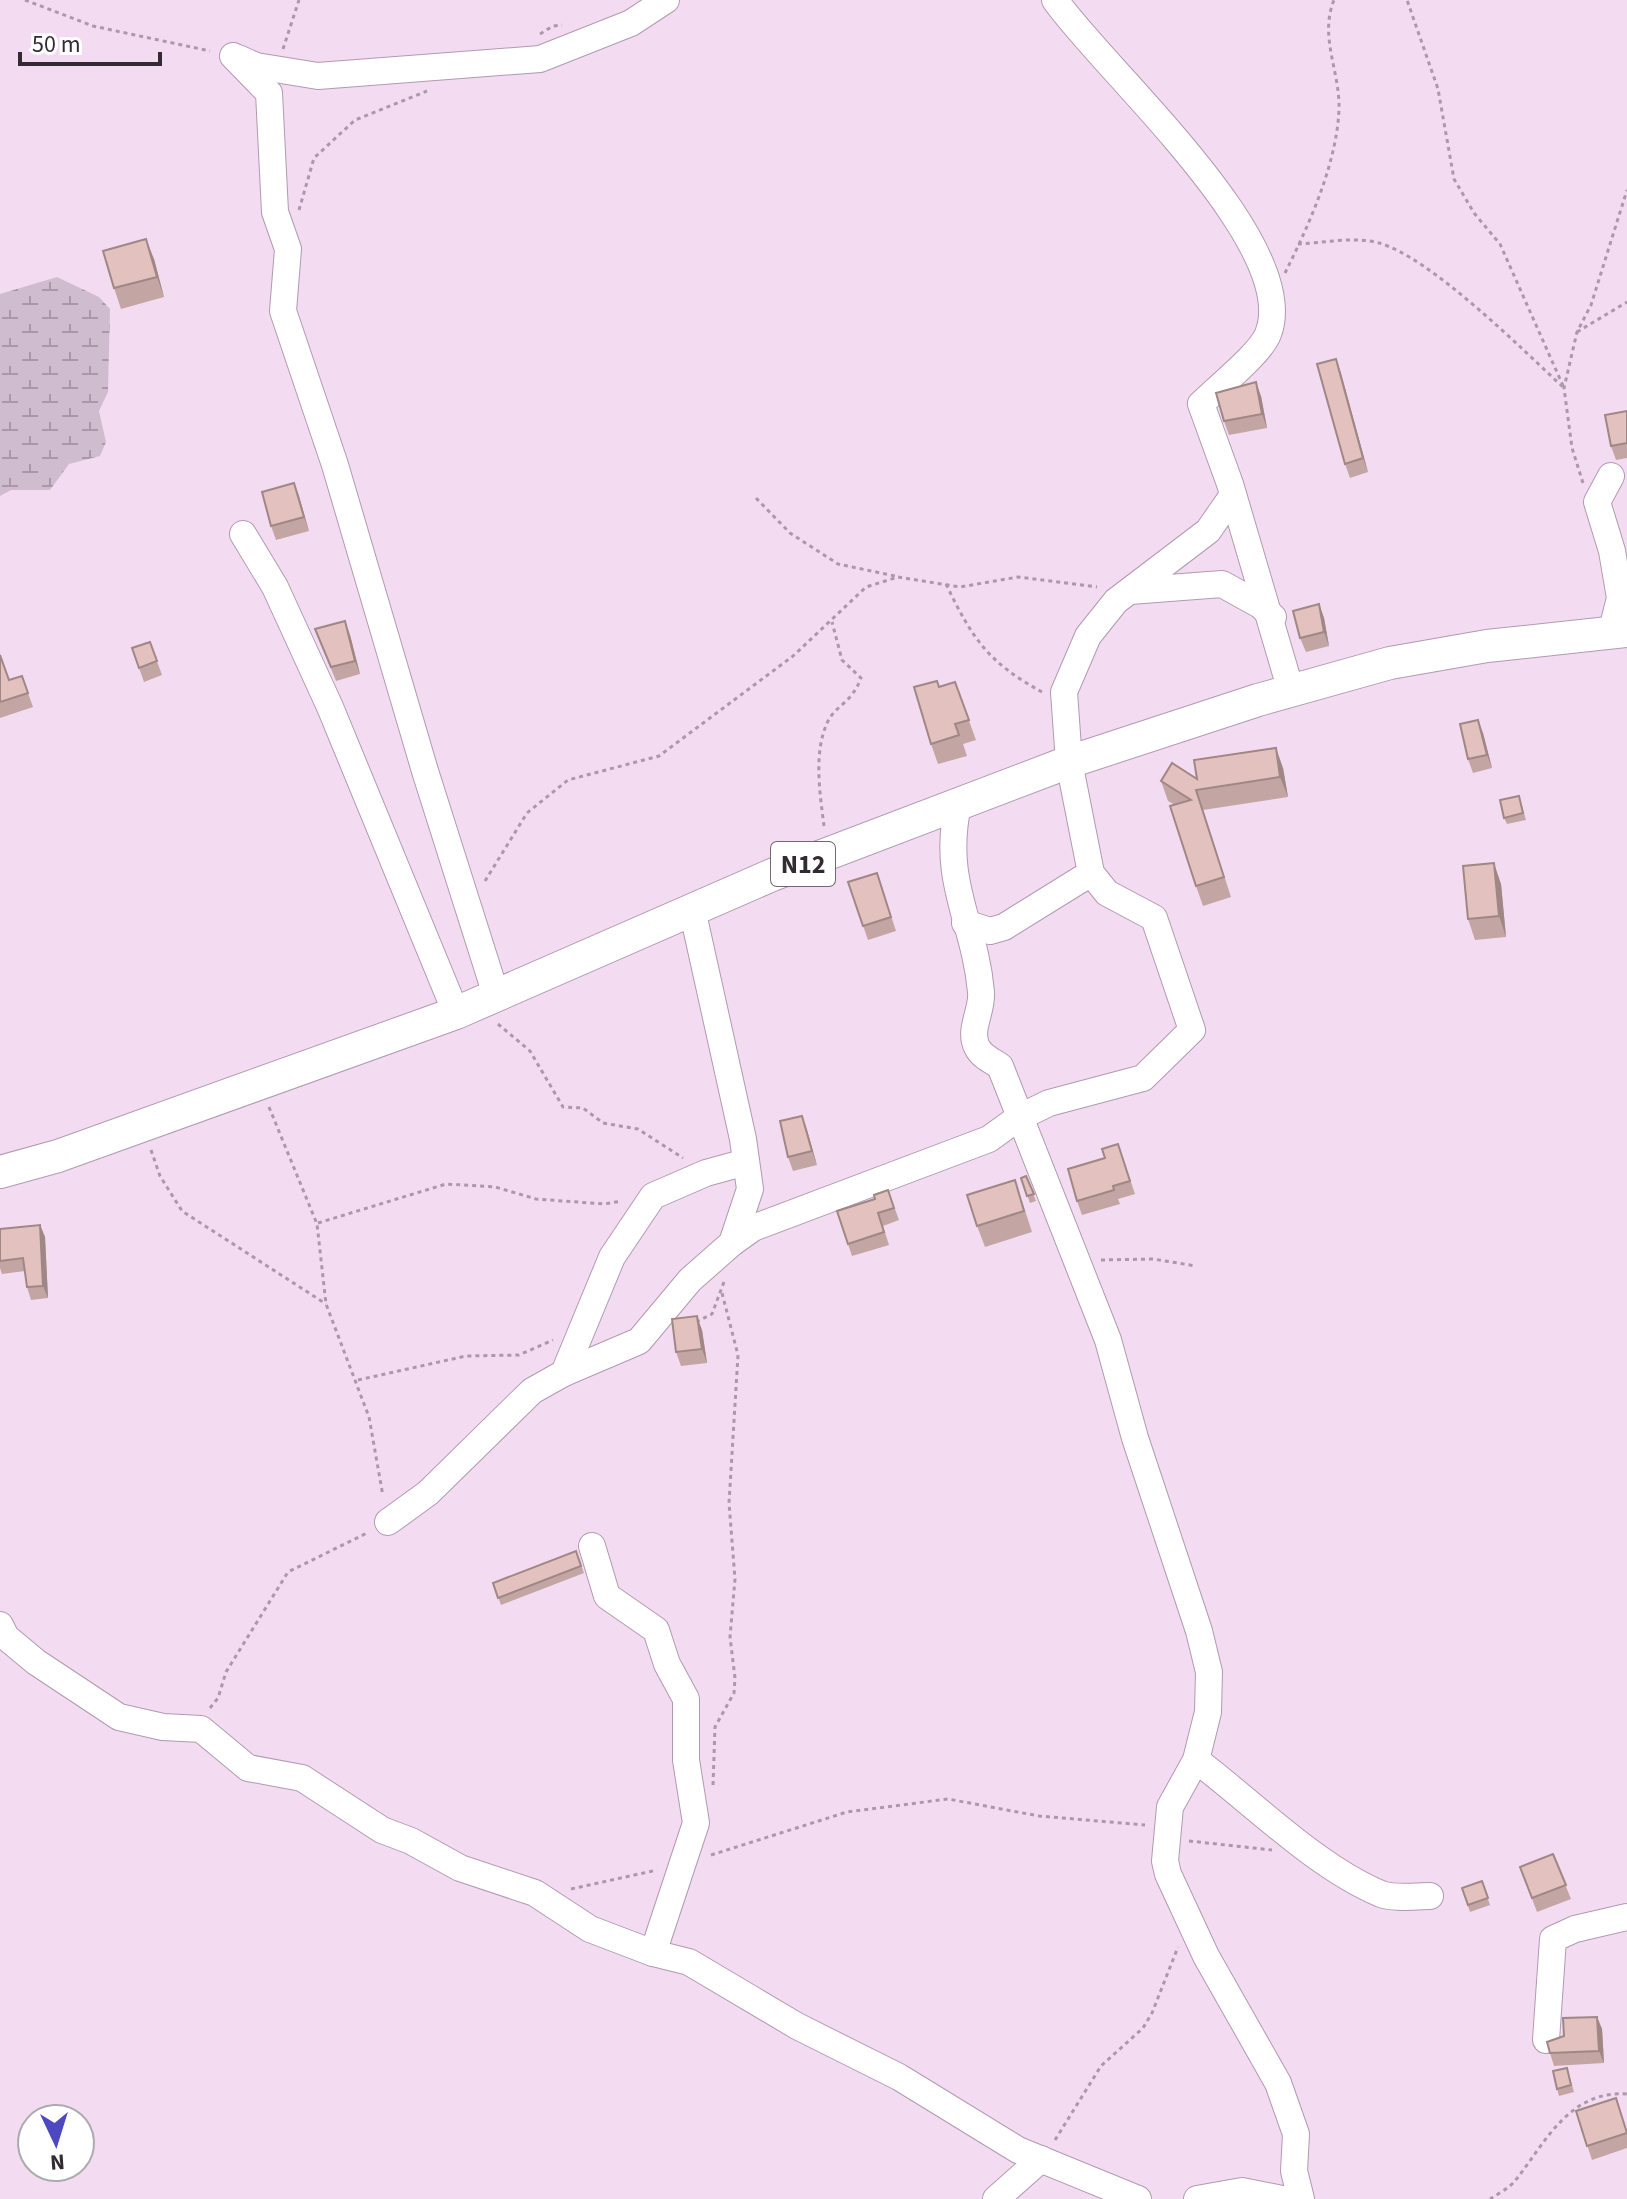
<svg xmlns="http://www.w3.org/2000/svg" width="1627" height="2199" font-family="'Source Sans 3',sans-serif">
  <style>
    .wetland { fill: url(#wetland-marsh) }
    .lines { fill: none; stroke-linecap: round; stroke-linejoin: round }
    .minor-casing { stroke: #b19ab0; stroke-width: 28 }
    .major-casing { stroke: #b19ab0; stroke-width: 34 }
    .path { stroke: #ab99aa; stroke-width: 3; stroke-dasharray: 4 4; stroke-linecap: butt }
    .minor { stroke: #fff; stroke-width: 26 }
    .major { stroke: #fff; stroke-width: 32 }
    .wall { fill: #c3a6a3 }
    .shaded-wall { fill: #9f8785 }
    .building { fill: #e3c1be; stroke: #9f8785; stroke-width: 2 }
    .labels { text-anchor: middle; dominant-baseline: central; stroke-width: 6; stroke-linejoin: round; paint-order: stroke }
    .shield { fill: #fff; stroke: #706a70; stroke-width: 2 }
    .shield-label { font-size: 26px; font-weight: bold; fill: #332a33 }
  </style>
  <defs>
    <pattern id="wetland-marsh" width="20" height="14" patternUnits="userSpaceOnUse" patternTransform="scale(2)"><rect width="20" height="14" fill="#cfbcce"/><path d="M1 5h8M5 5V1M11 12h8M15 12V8" fill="none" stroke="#a999a8"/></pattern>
  </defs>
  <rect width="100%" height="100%" fill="#f3dcf2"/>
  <polygon class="wetland" points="57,277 99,297 110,309 108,392 99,411 106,442 100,456 69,464 50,490 11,490 0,496 0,294"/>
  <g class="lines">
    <defs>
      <g id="minor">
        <path d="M1055 0C1104 70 1303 245 1268 334 1260 354 1219 386 1201 404L1230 484 1291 691"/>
        <polyline points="233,56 269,93 275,212 288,249 283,311 335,465 425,771 496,995"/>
        <polyline points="238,58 256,66 318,76 540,59 631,23 666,0"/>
        <polyline points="1611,476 1597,502 1612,551 1620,598 1611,634"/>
        <polyline points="243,534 275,587 330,707 456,1013"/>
        <polyline points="1130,591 1222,584 1260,605 1273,617"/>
        <path d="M958 805C941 882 975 922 981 992 983 1010 968 1030 977 1047 981 1056 992 1061 1000 1066L1108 1340 1135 1438 1199 1631 1209 1672 1208 1712 1196 1760 1170 1807 1165 1861 1168 1874 1206 1956 1278 2083 1296 2134 1294 2171 1301 2199"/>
        <polyline points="965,923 990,931 1004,927 1091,873"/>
        <polyline points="732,1243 753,1228 989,1139 1018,1118 1049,1103 1143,1078 1192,1030 1154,918 1107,893 1091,873 1069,762 1064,692 1088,636 1116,601 1208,531 1233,495"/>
        <polyline points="564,1373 639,1341 690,1280 732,1243 750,1189 743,1139 692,909"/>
        <polyline points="388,1522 428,1493 532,1391 564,1373 612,1257 653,1196 706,1173 746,1162"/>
        <polyline points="592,1546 607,1596 656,1630 667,1664 686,1699 686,1760 696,1823 653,1953"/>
        <polyline points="0,1625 6,1637 36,1662 119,1717 163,1727 201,1729 248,1768 302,1778 382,1830 411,1841 460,1868 535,1893 590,1929 653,1953 689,1962 797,2026 899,2077 1018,2150 1138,2199"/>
        <path d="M1196 1760C1252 1802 1316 1867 1381 1894 1394 1899 1415 1896 1430 1896"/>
        <polyline points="1546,2040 1553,1939 1575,1929 1627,1917"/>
        <polyline points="996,2199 1041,2159"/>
        <polyline points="1197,2199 1242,2191 1282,2199"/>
      </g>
      <polyline id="major" points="0,1172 58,1156 456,1013 772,875 1069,762 1258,700 1390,663 1487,646 1627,631"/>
    </defs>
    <use href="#minor" class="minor-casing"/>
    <use href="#major" class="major-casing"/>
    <g class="path">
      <polyline points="25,0 93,26 210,51"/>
      <polyline points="540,34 553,26 562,25"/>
      <polyline points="283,49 299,0"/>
      <polyline points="299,210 314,158 355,120 427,91"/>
      <path d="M1298 244C1323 243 1355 236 1379 243 1430 257 1523 350 1564 388L1500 244 1474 213 1454 179 1438 89 1407 0"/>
      <path d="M1285 273C1309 225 1337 163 1339 109 1340 71 1319 37 1334 0"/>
      <polyline points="1577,332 1627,302"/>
      <polyline points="1583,483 1572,448 1564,388 1577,332 1591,305 1627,190"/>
      <polyline points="756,498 790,533 838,564 895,576"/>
      <path d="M946 584C973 640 988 662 1042 692"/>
      <path d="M824 826C820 794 813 752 828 721 837 704 851 704 861 678L842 660 832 622"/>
      <polyline points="485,881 527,813 568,780 659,756 793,656 866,587 898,577 960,587 1018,577 1097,587"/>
      <polyline points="498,1024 530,1051 563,1107 583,1108 603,1123 638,1129 683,1158"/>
      <polyline points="269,1107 317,1224 326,1304 369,1417 383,1496"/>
      <polyline points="151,1150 160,1176 182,1211 326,1304"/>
      <polyline points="318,1223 446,1184 495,1187 536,1199 604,1204 622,1201"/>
      <polyline points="1101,1260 1153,1259 1196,1266"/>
      <polyline points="696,1322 712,1314 724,1282"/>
      <polyline points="358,1380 466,1356 519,1355 553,1340"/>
      <polyline points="210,1708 218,1698 226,1672 288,1572 369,1532"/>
      <polyline points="713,1785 715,1727 734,1693 735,1678 730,1637 735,1579 729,1503 738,1355 722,1293"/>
      <polyline points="1189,1841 1272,1850"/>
      <polyline points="711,1855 847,1812 948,1799 1039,1816 1145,1825"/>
      <polyline points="571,1889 657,1870"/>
      <polyline points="1055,2140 1101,2066 1143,2028 1152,2013 1178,1947"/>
      <path d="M1490 2199C1498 2194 1509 2188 1515 2181 1545 2143 1569 2090 1627 2094"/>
    </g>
    <use href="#minor" class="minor"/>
    <use href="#major" class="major"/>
  </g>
  <g class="wall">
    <polygon points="154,259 164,297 121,309 114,288"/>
    <polygon points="1336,359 1368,472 1350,478 1345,464"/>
    <polygon points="1261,396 1267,428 1229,435 1224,421"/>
    <polygon points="1627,411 1627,458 1616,460 1611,446"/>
    <polygon points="294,483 309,531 276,540 271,526"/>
    <polygon points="1319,604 1324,618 1329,646 1306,652 1300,638"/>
    <polygon points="315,629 350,635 360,674 336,681"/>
    <polygon points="150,642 162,675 144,682 132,648"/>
    <polygon points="0,654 9,680 22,676 33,707 0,718"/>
    <polygon points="955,682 976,740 963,744 967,756 938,764 931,744 939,686"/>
    <polygon points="1483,733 1492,768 1473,773 1468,759"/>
    <polygon points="1283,768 1288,797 1203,810 1231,897 1203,906 1196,886 1175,805 1168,801 1161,781 1197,779"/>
    <polygon points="1519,796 1526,820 1507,824 1504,818"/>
    <polygon points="877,873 896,931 868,940 848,882"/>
    <polygon points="1501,884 1506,937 1475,940 1468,919"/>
    <polygon points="802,1116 817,1165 793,1171 788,1157"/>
    <polygon points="1123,1158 1135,1194 1118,1199 1120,1204 1082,1215 1077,1201"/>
    <polygon points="1026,1176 1036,1201 1030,1203 1021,1178"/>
    <polygon points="888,1190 899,1220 883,1226 889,1245 852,1256 848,1244 875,1199"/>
    <polygon points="1022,1201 1032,1232 985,1247 977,1226"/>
    <polygon points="40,1225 45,1237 48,1298 31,1300 27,1287 25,1271 2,1274 0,1268 0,1229"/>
    <polygon points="702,1330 707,1363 681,1366 676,1352"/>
    <polygon points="576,1551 584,1573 501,1605 493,1583"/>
    <polygon points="1553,1854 1571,1899 1537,1912 1520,1867"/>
    <polygon points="1482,1881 1490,1905 1470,1912 1462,1888"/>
    <polygon points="1597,2017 1602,2029 1604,2063 1554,2066 1550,2053 1564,2036"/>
    <polygon points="1569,2075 1574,2092 1559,2096 1557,2089"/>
    <polygon points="1576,2111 1627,2130 1627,2148 1592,2160"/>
  </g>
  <g class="shaded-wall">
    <polygon points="146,239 154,259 164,297 157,277"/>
    <polygon points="1336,359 1341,373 1368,472 1363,458"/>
    <polygon points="1256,382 1261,396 1267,428 1262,414"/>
    <polygon points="294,483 299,496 309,531 304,517"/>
    <polygon points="1319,604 1324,618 1329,646 1324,632"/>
    <polygon points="345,621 350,635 360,674 355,661"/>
    <polygon points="1478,720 1483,733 1492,768 1487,755"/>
    <polygon points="1276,748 1283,768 1288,797 1280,777"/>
    <polygon points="1494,863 1501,884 1506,937 1499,916"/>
    <polygon points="802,1116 807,1130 817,1165 812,1151"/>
    <polygon points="40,1225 45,1237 48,1298 43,1286"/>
    <polygon points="697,1316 702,1330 707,1363 702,1349"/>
    <polygon points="1597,2017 1602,2029 1604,2063 1599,2051"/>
  </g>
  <g class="building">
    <polygon points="146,239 157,277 114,288 103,251"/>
    <polygon points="1336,359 1363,458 1345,464 1317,364"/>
    <polygon points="1256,382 1262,414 1224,421 1216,393"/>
    <polygon points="1627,411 1627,443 1611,446 1605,415"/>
    <polygon points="294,483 304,517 271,526 262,492"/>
    <polygon points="1319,604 1324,632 1300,638 1293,611"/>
    <polygon points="345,621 355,661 331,667 315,629"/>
    <polygon points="150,642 157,661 139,668 132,648"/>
    <polygon points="0,655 9,680 22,676 28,693 0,702"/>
    <polygon points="937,681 939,687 955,682 969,720 955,724 959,735 931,744 914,687"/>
    <polygon points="1478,720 1487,755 1468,759 1460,724"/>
    <polygon points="1276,748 1280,777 1196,790 1224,877 1196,886 1170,806 1191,800 1161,781 1172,763 1197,779 1194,760"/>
    <polygon points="1519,796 1523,813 1504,818 1500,800"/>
    <polygon points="1494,863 1499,916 1468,919 1463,866"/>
    <polygon points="877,873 891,917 863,926 848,882"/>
    <polygon points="802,1116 812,1151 788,1157 780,1121"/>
    <polygon points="1118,1144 1130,1181 1113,1186 1114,1190 1077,1201 1068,1169 1105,1158 1102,1149"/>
    <polygon points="1026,1176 1034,1194 1027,1196 1021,1178"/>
    <polygon points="1015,1180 1024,1211 977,1226 967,1195"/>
    <polygon points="888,1190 894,1208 878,1213 884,1232 848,1244 837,1211 875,1199 874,1195"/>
    <polygon points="40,1225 43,1286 27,1287 23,1258 0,1261 0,1229"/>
    <polygon points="697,1316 702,1349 676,1352 672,1319"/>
    <polygon points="576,1551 581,1566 498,1598 493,1583"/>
    <polygon points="1553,1854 1566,1885 1532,1898 1520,1867"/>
    <polygon points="1482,1881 1488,1898 1468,1905 1462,1888"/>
    <polygon points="1597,2017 1599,2051 1550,2053 1547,2042 1564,2036 1563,2018"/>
    <polygon points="1567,2068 1571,2085 1557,2089 1553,2071"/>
    <polygon points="1616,2098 1627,2133 1587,2146 1576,2111"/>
  </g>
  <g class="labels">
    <rect class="shield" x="771" y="842" width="64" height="44" rx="6"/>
    <g class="shield-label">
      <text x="803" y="864">N12</text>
    </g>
  </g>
  <g transform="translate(56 2143) rotate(176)"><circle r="38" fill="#ffffff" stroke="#adaaad" stroke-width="2"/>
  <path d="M0-6L14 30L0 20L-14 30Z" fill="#4e49c0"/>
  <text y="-12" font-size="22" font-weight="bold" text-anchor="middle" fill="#332a33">N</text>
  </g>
  <path d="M20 52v12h140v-12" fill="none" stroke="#332a33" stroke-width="4"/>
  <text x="32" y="52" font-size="24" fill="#332a33" stroke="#ffffff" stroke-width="6" paint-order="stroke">50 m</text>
</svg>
